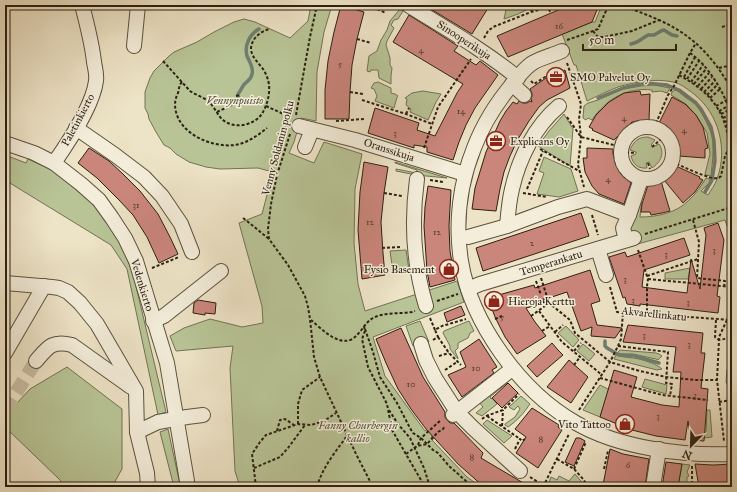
<svg xmlns="http://www.w3.org/2000/svg" width="737" height="492" font-family="'IM FELL Great Primer',serif">
  <style>
    .green { fill: #b8c496; stroke: #727254 }
    .lines { fill: none; stroke-linecap: round; stroke-linejoin: round }
    .stream { stroke: #6e7f70; stroke-width: 3.5 }
    .building { fill: #cb867c; stroke: #2c2011 }
    .minor-tunnel { stroke: #c6bca2; stroke-width: 14; stroke-dasharray: 14 7; stroke-linecap: butt }
    .minor-casing { stroke: #5c513e; stroke-width: 16 }
    .path { stroke: #2c2011; stroke-width: 2; stroke-dasharray: 3 2; stroke-linecap: butt }
    .minor { stroke: #f3edda; stroke-width: 14 }
    .labels { text-anchor: middle; dominant-baseline: central; stroke-width: 3; stroke-linejoin: round; paint-order: stroke }
    .number-label { font-size: 9px; fill: #543a2c }
    .street-label { font-size: 11px; fill: #2c2011; stroke: #f3edda }
    .poi-label { font-size: 11px; fill: #2c2011; stroke: #f3edda; text-anchor: start }
    .park-label { font-size: 11px; font-style: italic; fill: #565139; stroke: #f3edda }
  </style>
  <rect width="100%" height="100%" fill="#ede3c6"/>
  <filter id="stains"><feTurbulence type="fractalNoise" baseFrequency=".005" numOctaves="4"/><feColorMatrix values="0 0 0 0 .2 0 0 0 0 .09 0 0 0 0 .02 0 0 0 .5 -.17"/></filter>
  <radialGradient id="worn" r=".72"><stop offset=".6" stop-color="#630" stop-opacity="0"/><stop offset="1" stop-color="#630" stop-opacity=".3"/></radialGradient>
  <g class="green">
    <polygon points="311,5 332,5 324,32 317,72 316,121 301,118 294,142 289,153 314,163 324,142 362,154 355,189 354,243 358,284 365,311 457,281 464,302 373,337 385,376 425,431 440,419 433,431 431,439 434,436 438,435 432,440 467,477 481,487 240,487 235,471 230,368 233,346 176,351 170,336 184,328 210,319 242,327 263,323 262,306 239,223 262,214 273,172 258,168 220,169 206,167 189,162 176,154 170,148 164,145 156,132 149,119 148,114 145,108 145,92 150,78 154,71 169,56 174,52 197,42 214,32 234,22 244,19 255,22 290,38 308,21"/>
    <path d="M507 5H532C527 12 512 16 504 19Z"/>
    <path d="M602 5H651L661 9 663 5H729L732 16V241L725 220 634 245 628 225 642 198 640 217C657 217 677 213 689 200 696 194 701 186 706 178L710 179V182L701 191 708 195C711 190 715 185 717 179 728 149 719 114 694 94 687 89 680 83 673 82 655 78 635 82 618 87 608 91 597 96 587 101L576 65H574L566 44 562 34 592 22H595Z"/>
    <polygon points="400,9 403,11 398,19 394,20 391,25 394,28 387,41 386,45 390,58 390,65 392,68 391,76 391,84 379,78 378,70 371,70 370,72 367,71 369,56 377,51 381,40 387,30 390,21"/>
    <polygon points="378,82 391,88 391,93 395,94 398,96 397,97 394,108 375,101 377,96 374,89 371,88 374,83"/>
    <path d="M654 85 670 88 667 93 661 91 652 92V90C628 87 605 99 592 120L588 118 586 120 583 118 584 106 588 103 598 100 623 89 641 86Z"/>
    <path d="M675 90C679 91 681 94 685 97 687 99 690 100 693 102 701 109 712 131 713 141 714 154 712 163 711 176L706 175 705 174 710 154 707 133 696 115 686 104 671 95 672 92Z"/>
    <polygon points="423,91 441,94 436,102 428,120 410,112 411,109 406,105 407,99 405,98 412,93"/>
    <polygon points="564,114 573,129 570,166 538,146 549,131"/>
    <path d="M648 137 655 140 651 145 653 147 659 144C665 153 661 162 652 168L649 162 646 163 647 168C638 169 633 164 631 156L636 154V152L630 150C634 141 638 137 648 137Z"/>
    <polygon points="5,155 26,163 28,159 48,168 55,172 87,199 99,211 121,243 133,274 166,412 158,415 127,269 111,245 5,180"/>
    <polygon points="544,157 571,169 578,191 559,197 537,194 544,173 539,171"/>
    <polygon points="395,162 447,178 416,175 396,171 396,169 416,173 417,170 395,163"/>
    <polygon points="406,250 409,270 393,272 390,251"/>
    <polygon points="732,258 732,313 729,312"/>
    <polygon points="690,268 688,279 665,279 665,273"/>
    <polygon points="420,321 429,342 413,346 406,326"/>
    <polygon points="469,321 474,331 470,333 468,338 458,343 458,348 455,351 458,358 458,359 450,349 450,346 443,333 444,331"/>
    <polygon points="566,326 579,340 573,347 558,333"/>
    <polygon points="583,344 595,354 589,361 577,351"/>
    <polygon points="620,350 656,353 659,354 662,356 658,360 656,359 633,354 623,354 617,353"/>
    <path d="M616 355C624 358 631 357 639 359 646 361 657 364 662 369L657 370 614 359Z"/>
    <polygon points="67,367 122,409 122,469 112,487 64,487 60,480 5,427 5,416 30,389"/>
    <polygon points="727,369 732,369 732,388 729,388 726,382"/>
    <polygon points="645,379 667,385 666,394 642,387"/>
    <polygon points="504,380 507,383 490,397 491,399 492,398 497,404 482,416 476,413 483,407 479,402"/>
    <polygon points="600,385 616,393 608,393 600,417 583,410"/>
    <path d="M521 396 530 404C524 413 517 421 508 427L505 425V424L515 417 520 409 518 406 514 410 509 407Z"/>
    <polygon points="707,410 710,410 712,437 704,438 706,432"/>
    <polygon points="487,420 512,436 504,443 483,424"/>
    <polygon points="168,429 179,480 180,487 174,487 160,432"/>
    <polygon points="682,464 690,465 687,472 689,476 687,477 687,487 678,487"/>
    <polygon points="575,474 586,487 547,487 551,477 557,480 559,476 569,481"/>
  </g>
  <g class="lines">
    <g class="stream">
      <polyline points="631,44 637,42 648,35 654,35 661,31 664,30 672,35 677,36"/>
      <polyline points="598,98 623,88 645,83 667,85 679,90 696,103 701,109 711,127 714,141 715,161 712,180 705,192"/>
      <path d="M231 105 235 100 239 99 238 94C240 92 241 89 243 86 246 81 251 81 252 74 254 68 249 61 247 56 244 45 250 34 259 29"/>
      <polyline points="605,341 605,346 607,348 619,355 635,356 659,363"/>
    </g>
  </g>
  <g class="building">
    <polygon points="341,5 364,12 357,39 352,65 350,92 349,119 325,119 325,90 328,61 334,32"/>
    <polygon points="424,5 482,5 488,8 472,34"/>
    <polygon points="570,5 599,5 592,22 508,57 497,36"/>
    <polygon points="409,15 458,46 454,51 476,65 480,61 498,75 475,108 466,125 459,142 453,160 427,152 427,147 414,145 414,148 368,133 375,108 419,123 417,130 435,136 457,93 463,84 393,42"/>
    <polygon points="565,70 570,88 547,100 539,107 529,121 518,139 510,156 504,172 500,189 496,211 472,209 475,188 486,152 500,121 506,111 513,102 517,104 519,101 523,103 527,103 530,101 532,102 531,99 532,96 532,93 530,89 546,78"/>
    <polygon points="640,91 641,95 650,94 649,120 637,121 632,122 614,140 592,130 593,129 589,127 596,115 609,102 624,93"/>
    <polygon points="672,97 685,104 696,115 703,127 708,148 705,149 705,158 679,156 674,136 668,129 659,123"/>
    <polygon points="89,148 109,161 123,174 140,191 158,214 170,237 178,254 159,263 147,237 133,215 119,200 97,178 78,163"/>
    <polygon points="587,148 613,149 613,154 621,174 631,183 624,204 599,194 592,186 585,172 583,158 587,158"/>
    <polygon points="364,162 388,167 384,193 381,222 383,253 385,275 362,279 358,230 360,192"/>
    <polygon points="676,166 700,177 699,178 703,180 695,192 683,203 664,180 670,175"/>
    <polygon points="661,181 670,211 662,213 651,215 650,212 641,212 642,204 648,185"/>
    <polygon points="428,186 451,190 449,226 450,251 455,280 430,287 427,271 424,226 425,207"/>
    <polygon points="581,213 589,236 483,271 476,248"/>
    <polygon points="718,223 724,240 717,296 720,297 718,313 640,304 640,306 627,304 625,297 623,298 609,257 625,252 627,257 684,238 690,255 644,270 642,287 687,293 691,259 700,289 706,235 704,228"/>
    <polygon points="590,270 600,301 591,304 597,325 622,328 615,338 591,336 592,327 581,331 567,292 540,301 541,304 526,308 535,322 546,336 517,354 505,337 495,317 488,298 534,285 535,288"/>
    <polygon points="198,300 216,303 215,314 205,313 205,315 193,313 194,303"/>
    <polygon points="461,306 465,315 447,322 444,313"/>
    <polygon points="628,325 703,333 701,353 705,353 701,388 708,389 704,441 691,440 688,421 685,440 656,436 632,430 600,417 614,370 637,377 631,397 662,405 679,407 681,372 673,372 676,347 623,342"/>
    <polygon points="401,328 423,377 445,412 445,417 447,420 450,423 454,423 483,453 481,458 530,487 484,487 458,464 426,429 411,409 398,389 386,363 376,339"/>
    <polygon points="479,339 497,367 492,370 494,373 462,397 448,375 466,367 460,352"/>
    <polygon points="552,343 558,350 563,355 537,377 527,366"/>
    <polygon points="569,360 588,377 571,403 547,387"/>
    <polygon points="508,383 518,393 502,408 492,398"/>
    <polygon points="532,408 559,425 558,427 562,430 538,468 516,453 526,437 515,429"/>
    <polygon points="576,438 580,438 585,441 574,466 565,462"/>
    <polygon points="610,449 623,454 649,459 645,487 616,487 616,486 603,485"/>
    <polygon points="666,462 682,464 678,487 662,487"/>
    <polygon points="695,464 713,465 732,464 732,487 699,487"/>
  </g>
  <g class="lines">
    <polyline class="minor-tunnel" points="5,410 36,361"/>
    <defs>
      <g id="minor">
        <path d="M408 5C445 28 484 50 518 78"/>
        <polyline points="134,46 138,5"/>
        <path d="M562 51C553 55 537 59 531 64 524 69 519 76 514 82 497 102 483 124 474 148 460 183 455 223 461 261 471 323 521 392 576 423 619 448 683 456 732 454"/>
        <polyline points="512,84 524,95"/>
        <polyline points="299,126 355,140 465,174"/>
        <circle cx="647" cy="153" r="26"/>
        <polyline points="76,128 115,155 144,177 162,196 181,224 192,252"/>
        <polyline points="5,143 34,153 54,163 81,184 99,200 112,218 125,238 136,261 167,363 187,481 187,487"/>
        <polyline points="305,147 312,130"/>
        <path d="M54 163C68 143 93 105 96 81 97 75 95 68 94 62 92 43 87 24 82 5"/>
        <path d="M417 179C411 223 413 263 426 306"/>
        <path d="M507 226C508 214 509 201 512 189 519 158 535 126 559 106"/>
        <polyline points="468,237 507,226 558,207 587,199 629,215"/>
        <polyline points="626,240 623,228 629,215 641,179"/>
        <polyline points="598,249 606,275"/>
        <polyline points="5,283 52,287 59,288 68,292 80,303 97,324 136,391 137,432 147,473 148,487"/>
        <polyline points="468,289 480,284 634,238"/>
        <polyline points="153,321 164,316 221,271"/>
        <polyline points="421,344 426,360 435,378 457,412 473,428 520,471"/>
        <polyline points="5,353 44,286"/>
        <path d="M36 361C48 347 52 340 72 345L131 387"/>
        <polyline points="453,415 512,369"/>
        <polyline points="137,432 158,422 187,417 203,415"/>
        <polyline points="653,487 659,449"/>
      </g>
    </defs>
    <use href="#minor" class="minor-casing"/>
    <g class="path">
      <polyline points="356,5 367,9"/>
      <polyline points="368,5 386,13"/>
      <polyline points="546,5 551,13"/>
      <path d="M621 5C633 10 646 14 659 20 693 35 714 58 732 90"/>
      <polyline points="531,11 534,5"/>
      <polyline points="722,27 732,24"/>
      <polyline points="593,31 598,37 604,37 632,31 659,20"/>
      <polyline points="484,38 488,31 493,27 531,12 556,5"/>
      <polyline points="357,39 371,43"/>
      <polyline points="567,40 593,31 598,29 605,13 609,5"/>
      <path d="M690 53C710 67 725 94 732 117"/>
      <path d="M163 61 190 91C196 95 203 97 208 101 215 107 217 115 223 120 235 130 256 125 263 112 268 103 271 90 268 80 267 76 265 72 263 69 258 62 251 57 251 48 252 38 260 32 269 29"/>
      <polyline points="567,63 581,104 579,119 581,137 578,165 584,187"/>
      <polyline points="719,68 732,65"/>
      <path d="M679 75C712 93 726 112 730 149"/>
      <polyline points="684,77 695,57"/>
      <polyline points="687,79 699,61"/>
      <polyline points="531,81 534,84 545,77 546,78"/>
      <path d="M182 82C179 85 179 89 178 93 176 97 175 101 175 105 176 133 211 148 235 145 247 143 257 136 267 128"/>
      <polyline points="691,82 703,65"/>
      <polyline points="694,84 706,69"/>
      <polyline points="698,86 709,73"/>
      <polyline points="701,89 712,77"/>
      <polyline points="350,92 363,94"/>
      <polyline points="704,92 715,81"/>
      <polyline points="707,95 717,85"/>
      <polyline points="236,96 240,95"/>
      <polyline points="710,98 720,89"/>
      <polyline points="362,100 406,114 432,124"/>
      <polyline points="266,106 290,117"/>
      <polyline points="716,106 732,97"/>
      <polyline points="719,111 728,106"/>
      <polyline points="217,112 228,107"/>
      <polyline points="406,114 409,108"/>
      <polyline points="721,114 729,110"/>
      <polyline points="296,115 310,37 317,5"/>
      <polyline points="567,117 581,137 622,147"/>
      <polyline points="723,118 731,114"/>
      <polyline points="336,121 364,119"/>
      <polyline points="724,122 732,119"/>
      <polyline points="726,126 732,123"/>
      <polyline points="654,128 668,95 674,86 690,53 696,43"/>
      <polyline points="727,130 732,128"/>
      <polyline points="728,133 732,133"/>
      <polyline points="290,134 277,175 271,204 268,229 269,239 288,265 305,296 308,307 310,319 314,357 320,377 356,454 373,487"/>
      <path d="M652 147 669 132C677 142 679 150 675 163"/>
      <polyline points="424,148 438,107 471,59"/>
      <polyline points="540,149 579,171"/>
      <polyline points="621,152 636,153"/>
      <path d="M672 162C680 165 712 181 718 178 719 178 720 177 721 176L725 156 728 150 732 149"/>
      <path d="M615 163H616C610 146 622 126 640 122 646 121 651 122 656 123"/>
      <path d="M616 163C619 170 622 175 628 179"/>
      <polyline points="648,163 650,169"/>
      <polyline points="430,180 443,182"/>
      <polyline points="654,183 660,181 658,177"/>
      <polyline points="527,189 543,151"/>
      <polyline points="384,193 402,196"/>
      <polyline points="523,193 547,197"/>
      <polyline points="592,215 598,235"/>
      <polyline points="243,218 247,221 269,239"/>
      <polyline points="693,220 699,242 697,278 725,281 724,287"/>
      <polyline points="645,234 732,207"/>
      <polyline points="382,248 401,247"/>
      <polyline points="638,250 648,279 647,286 647,314"/>
      <polyline points="152,268 179,257"/>
      <polyline points="647,276 698,259"/>
      <polyline points="541,278 549,303 570,320 575,333 610,362 636,370 666,377 696,380 717,380"/>
      <polyline points="648,279 732,287"/>
      <polyline points="536,281 541,295"/>
      <polyline points="610,287 617,312 732,320"/>
      <polyline points="437,301 458,294"/>
      <polyline points="539,311 562,342 602,375"/>
      <polyline points="531,316 545,306 543,299 547,297"/>
      <polyline points="430,318 435,330"/>
      <polyline points="495,319 502,316"/>
      <path d="M311 320C323 330 343 352 358 334 363 329 366 322 373 318 384 312 400 314 412 312L415 311"/>
      <polyline points="716,320 715,337 719,340 717,380 724,441"/>
      <path d="M727 320 719 337V340C725 339 729 338 732 333"/>
      <polyline points="730,320 732,307"/>
      <polyline points="364,326 365,331 362,339 368,367 387,404 392,430 425,487"/>
      <polyline points="365,329 373,352 380,377 397,403 410,428 413,433 421,438 433,450 438,453 449,466 466,481 472,487"/>
      <polyline points="542,331 550,326"/>
      <polyline points="555,332 563,325"/>
      <polyline points="438,337 449,353 461,365"/>
      <polyline points="433,340 438,337 435,330 442,326 466,319"/>
      <polyline points="618,346 668,352 666,383 672,384 670,396"/>
      <polyline points="574,351 581,343"/>
      <polyline points="439,356 449,353"/>
      <polyline points="574,365 580,357"/>
      <polyline points="445,370 457,362"/>
      <polyline points="600,378 662,395 708,400"/>
      <polyline points="719,402 732,400"/>
      <polyline points="389,410 398,424 410,438 424,468 430,487"/>
      <polyline points="579,410 610,362 618,346 621,339 623,312"/>
      <polyline points="487,416 520,439"/>
      <polyline points="482,419 486,416 503,410 519,394"/>
      <polyline points="298,424 298,404 302,390 320,377"/>
      <polyline points="502,426 503,410"/>
      <polyline points="277,431 280,420 285,419 294,425"/>
      <polyline points="418,445 421,438 441,420"/>
      <polyline points="515,449 520,439 522,441 525,439"/>
      <polyline points="406,454 417,446 427,444 438,432 443,429 445,426"/>
      <polyline points="557,459 574,469 583,479 588,487"/>
      <polyline points="692,466 692,484"/>
      <polyline points="254,468 280,457 288,448 305,425"/>
      <polyline points="574,469 586,442"/>
      <polyline points="604,469 608,451"/>
      <polyline points="530,477 544,486"/>
      <polyline points="256,487 252,454 260,442 266,435 298,424 311,425 324,421 336,413"/>
      <path d="M317 487C322 468 336 451 347 436"/>
      <polyline points="535,487 537,483"/>
      <polyline points="543,487 569,434"/>
    </g>
    <use href="#minor" class="minor"/>
  </g>
  <defs>
    <symbol id="office-ring" viewBox="-11 -11 22 22"><circle r="9.5" fill="#f3edda" stroke="#8f2418" stroke-width="1.5"/><path d="M-6-3h4V-5.5h4V-3h4V5H-6ZM-1-4.5V-3h2v-1.5ZM-6 0V1H6V0Z" fill="#8f2418"/></symbol>
    <symbol id="shop-ring" viewBox="-11 -11 22 22"><circle r="9.5" fill="#f3edda" stroke="#8f2418" stroke-width="1.5"/><path d="M-5-2.5h2.3a2.7 3.5 0 0 1 5.4 0H5L5.5 6h-11ZM-1.5-2.5h3a1.5 2.3 0 0 0-3 0Z" fill="#8f2418"/></symbol>
  </defs>
  <g fill-rule="evenodd">
    <use href="#office-ring" x="545" y="66" width="22" height="22"/>
    <use href="#office-ring" x="485" y="130" width="22" height="22"/>
    <use href="#shop-ring" x="438" y="258" width="22" height="22"/>
    <use href="#shop-ring" x="483" y="290" width="22" height="22"/>
    <use href="#shop-ring" x="614" y="413" width="22" height="22"/>
  </g>
  <g class="labels">
    <g class="number-label">
      <text x="559" y="25">16</text>
      <text x="421" y="49">4</text>
      <text x="340" y="63">5</text>
      <text x="461" y="110">14</text>
      <text x="624" y="117">4</text>
      <text x="684" y="129">4</text>
      <text x="395" y="132">3</text>
      <text x="608" y="178">4</text>
      <text x="136" y="204">31</text>
      <text x="370" y="221">12</text>
      <text x="437" y="231">12</text>
      <text x="532" y="242">2</text>
      <text x="714" y="249">3</text>
      <text x="666" y="253">3</text>
      <text x="625" y="278">3</text>
      <text x="633" y="299">3</text>
      <text x="688" y="301">3</text>
      <text x="502" y="316">5</text>
      <text x="644" y="334">3</text>
      <text x="689" y="343">3</text>
      <text x="476" y="367">10</text>
      <text x="411" y="383">10</text>
      <text x="695" y="394">3</text>
      <text x="658" y="415">3</text>
      <text x="541" y="438">8</text>
      <text x="472" y="456">8</text>
      <text x="628" y="464">6</text>
    </g>
    <g class="street-label">
      <text transform="translate(464 40) rotate(33)">Sinooperikuja</text>
      <text transform="translate(78 120) rotate(-62)">Paletinkierto</text>
      <text transform="translate(278 148) rotate(-75)">Venny Soldanin polku</text>
      <text transform="translate(389 150) rotate(18)">Oranssikuja</text>
      <text transform="translate(551 263) rotate(-17)">Temperankatu</text>
      <text transform="translate(142 285) rotate(73)">Vedenkierto</text>
      <text transform="translate(654 314) rotate(6)">Akvarellinkatu</text>
    </g>
    <g class="poi-label">
      <text x="570" y="77">SMO Palvelut Oy</text>
      <text x="510" y="141">Explicans Oy</text>
      <text x="435" y="269" text-anchor="end">Fysio Basement</text>
      <text x="508" y="301">Hieroja Kerttu</text>
      <text x="611" y="424" text-anchor="end">Vito Tattoo</text>
    </g>
    <g class="park-label">
      <text x="235" y="100">Vennynpuisto</text>
      <text x="358" y="425">Fanny Churbergin<tspan x="358" dy="13">kallio</tspan></text>
    </g>
  </g>
  <rect width="737" height="492" fill="none" stroke="#ede3c6" stroke-width="20"/>
  <rect x="6" y="6" width="725" height="480" fill="none" stroke="#2c2011" stroke-width="2"/>
  <rect x="10" y="10" width="717" height="472" fill="none" stroke="#2c2011"/>
  <g transform="translate(691 446) rotate(203)" stroke="#f3edda" stroke-width="3" paint-order="stroke">
  <path d="M0-3L7 15L0 10L-7 15Z" fill="#2c2011"/>
  <text y="-6" font-size="11" font-weight="bold" text-anchor="middle" fill="#2c2011">N</text>
  </g>
  <path d="M583 44v6h93v-6" fill="none" stroke="#2c2011" stroke-width="2"/>
  <text x="589" y="44" font-size="12" fill="#2c2011" stroke="#f3edda" stroke-width="3" paint-order="stroke">50 m</text>
  <rect width="100%" height="100%" filter="url(#stains)"/>
  <rect width="100%" height="100%" fill="url(#worn)"/>
</svg>
